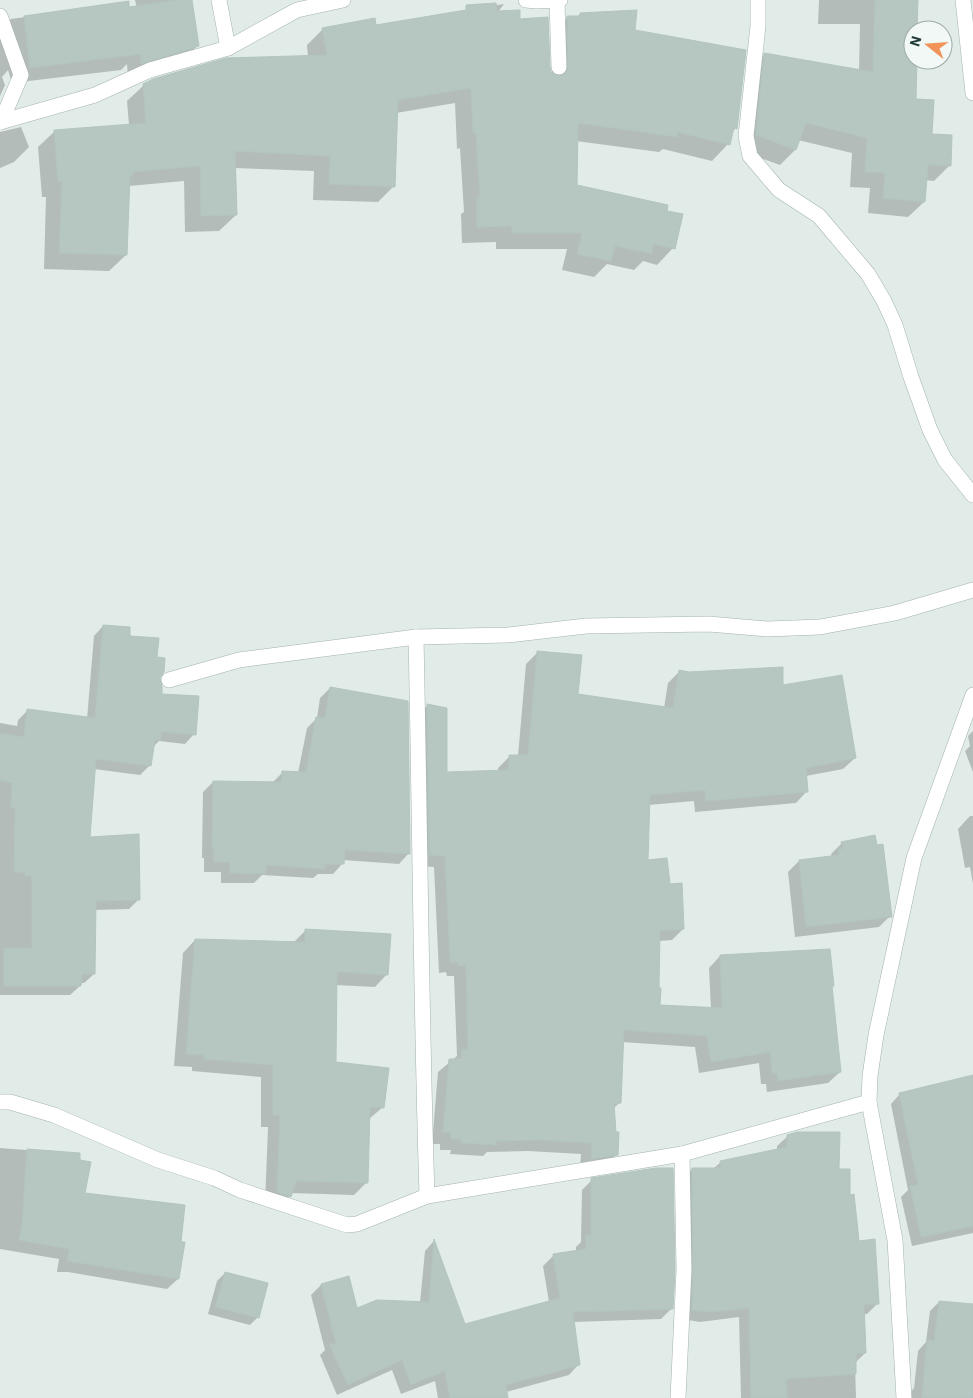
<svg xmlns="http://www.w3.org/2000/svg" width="973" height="1398" font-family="'IBM Plex Sans',sans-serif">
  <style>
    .shadow { fill: #0003 }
    .building { fill: #b6c6c1; stroke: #b3c5c0 }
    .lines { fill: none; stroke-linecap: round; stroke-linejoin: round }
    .minor-casing { stroke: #a4b3b0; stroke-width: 16 }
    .tertiary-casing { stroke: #a4b3b0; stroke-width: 16 }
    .minor { stroke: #fff; stroke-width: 15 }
    .tertiary { stroke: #fff; stroke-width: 15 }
  </style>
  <rect width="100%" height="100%" fill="#e1ebe8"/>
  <g class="shadow">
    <polygon points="135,0 191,0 197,46 184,60 128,77 127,64 121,70 12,83 8,70 2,77 5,85 0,96 0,30 11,19 118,4 143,38"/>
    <polygon points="819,0 917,0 916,30 913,30 913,60 915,60 914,101 931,136 950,165 934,181 925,180 924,202 908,217 868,213 870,188 850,187 852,153 798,140 795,150 780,165 741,151 750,70 765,54 859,71 860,24 818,24"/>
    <polygon points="504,4 491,21 548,68 552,77 551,34 567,18 577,17 580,14 634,31 736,128 731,133 728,144 712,161 663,149 659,152 576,141 576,186 666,212 673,248 657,265 643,261 634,270 607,264 594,277 562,270 567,249 496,249 496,242 462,243 461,214 464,212 460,148 457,149 455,103 396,113 394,186 378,202 313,200 314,171 234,168 236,215 219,231 185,232 184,181 129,186 126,255 109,271 44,269 46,197 42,197 38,147 55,131 129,125 127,101 144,85 308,57 307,45 323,29 375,27"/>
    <polygon points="21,127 29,147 14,162 0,168 0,132"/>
    <polygon points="103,626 128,637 156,658 160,695 194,734 185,744 159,741 153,747 150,765 140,775 94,769 88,839 139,899 129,909 94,910 94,974 84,983 80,983 80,986 70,995 0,995 0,723 17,726 18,720 27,711 87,719 94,636"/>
    <polygon points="538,652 576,695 664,708 668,683 679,672 782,686 855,758 843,769 806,776 807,791 796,803 695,812 694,801 648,805 647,862 669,885 683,929 672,940 659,941 658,1007 711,1009 709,968 720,956 830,987 840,1072 828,1083 767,1092 766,1084 761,1084 759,1063 699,1073 695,1047 622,1042 619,1103 613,1109 617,1154 605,1166 580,1170 581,1154 528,1151 487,1152 483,1156 450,1154 451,1150 440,1150 440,1144 432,1144 438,1072 457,1056 454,976 447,976 446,972 439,973 434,867 418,866 416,717 427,706 446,773 498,772 498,768 510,756 518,756 526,664"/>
    <polygon points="330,688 409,853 399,864 343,860 343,863 333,874 318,874 313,878 262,875 254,883 221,883 221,872 204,872 204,858 202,858 203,792 213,782 272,783 283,772 298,773 307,728 317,718 320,698"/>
    <polygon points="973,731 973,772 965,751 970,746 968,736"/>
    <polygon points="970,816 973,816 973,884 970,867 965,868 958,829"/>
    <polygon points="842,843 890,916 879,927 795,937 788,872 799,861 832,857 831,854"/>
    <polygon points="306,930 387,974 375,987 335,985 334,1063 383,1107 369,1119 366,1183 354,1195 291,1193 290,1196 278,1209 265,1204 268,1127 261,1127 261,1077 192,1071 192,1067 174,1066 183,953 195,940 293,943"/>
    <polygon points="973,1076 973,1233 912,1246 901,1197 908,1190 891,1104 900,1094"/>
    <polygon points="788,1136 838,1170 849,1196 858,1242 877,1304 867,1314 863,1314 865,1353 855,1363 856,1398 741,1398 739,1317 700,1322 682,1319 682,1179 692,1169 713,1169 721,1162 777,1150 777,1146"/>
    <polygon points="0,1148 79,1154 84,1194 178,1279 167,1289 68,1272 57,1272 59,1259 0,1249"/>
    <polygon points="592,1180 672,1308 661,1319 573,1322 579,1364 569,1375 506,1392 503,1398 438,1398 435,1381 401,1394 392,1370 337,1395 320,1355 325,1350 311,1295 321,1285 356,1309 420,1303 425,1251 434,1241 464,1325 549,1302 543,1266 554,1255 576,1252 576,1247 581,1242 582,1190"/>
    <polygon points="225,1273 258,1317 250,1325 208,1314 217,1281"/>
    <polygon points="939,1302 973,1305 973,1398 910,1398 910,1393 914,1388 918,1351 926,1342 930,1311"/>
  </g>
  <g class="building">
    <polygon points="176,0 192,0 199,46 141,64 141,54 30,68 24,16 129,1 129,7"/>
    <polygon points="875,0 918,0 917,30 913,30 913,60 917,60 916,99 934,100 932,134 952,135 951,166 928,165 925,202 883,198 885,173 865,172 867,138 806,123 796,150 756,135 764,53 873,72"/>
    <polygon points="496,3 497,11 520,10 520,19 548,17 550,67 551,72 559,76 564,75 568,67 567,16 580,16 580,13 637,10 635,30 746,50 737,129 734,127 730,145 677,132 677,137 578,123 577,185 668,205 667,211 683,214 675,249 653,244 652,254 615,246 611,261 577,254 582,233 512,233 512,226 477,227 477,197 480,197 476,133 473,133 471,88 398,100 395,187 329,184 330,156 235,151 237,215 201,216 200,166 132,172 133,176 130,176 127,255 59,253 62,182 58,182 54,130 146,123 143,84 153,79 226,58 327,55 322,28 375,18 376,25 466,10 466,5"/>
    <polygon points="103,625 130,627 130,636 159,638 157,657 165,658 164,672 160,678 162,687 162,694 199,696 196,735 162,732 161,740 155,740 151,766 96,759 90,837 139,834 140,900 96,901 95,974 82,974 81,986 4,986 4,948 32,948 32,876 25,876 25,872 14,872 15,808 11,808 12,783 0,780 0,733 24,737 27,709 95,718"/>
    <polygon points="537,651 582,655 578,694 673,708 679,670 689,672 783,667 783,685 842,675 856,758 806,768 808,792 706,801 705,790 650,795 648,860 667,858 670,884 682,883 684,929 660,931 659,988 661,988 660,1005 722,1008 720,955 830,949 834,986 832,986 841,1072 778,1081 777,1073 772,1073 770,1052 711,1062 707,1036 624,1030 621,1103 614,1104 616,1132 619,1132 618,1155 591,1159 592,1143 540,1140 496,1141 496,1145 461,1143 461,1139 451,1139 451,1133 443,1132 449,1059 461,1059 462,1049 468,1050 466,965 458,966 458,962 450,962 445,856 429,855 427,704 447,708 447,772 509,770 509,755 528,755"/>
    <polygon points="330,687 408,701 410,854 345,850 344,864 325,864 325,869 266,865 266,874 230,873 230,862 214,862 214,849 212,848 213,781 281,782 282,771 306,772 316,717 325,718"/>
    <polygon points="875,835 877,845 883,844 892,917 806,927 799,860 839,855 838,849 843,849 841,842"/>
    <polygon points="305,929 391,934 388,975 337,972 336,1062 389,1068 384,1108 370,1107 368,1183 296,1181 291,1197 277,1192 280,1115 273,1115 273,1065 204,1059 204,1055 186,1054 195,939 305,942"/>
    <polygon points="973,1075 973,1226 921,1237 910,1186 918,1185 899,1093"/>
    <polygon points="797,1132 840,1132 839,1169 850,1169 850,1195 854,1194 859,1241 875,1239 879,1304 864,1305 866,1353 856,1354 856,1374 786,1379 787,1398 751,1398 749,1308 711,1312 692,1310 693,1270 692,1168 721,1168 720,1161 787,1147 787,1135"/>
    <polygon points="27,1149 80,1153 80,1160 91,1162 85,1193 185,1205 181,1242 185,1242 179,1279 67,1261 69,1249 19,1240 22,1224"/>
    <polygon points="656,1168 673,1168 675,1270 673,1309 573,1312 580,1365 506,1385 508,1398 450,1398 445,1371 411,1385 402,1360 348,1385 329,1344 336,1344 321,1284 349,1276 357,1308 377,1300 429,1302 434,1239 465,1324 560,1298 553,1254 586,1249 586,1235 591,1236 591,1178"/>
    <polygon points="225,1272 268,1283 259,1318 215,1307"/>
    <polygon points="939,1301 973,1304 973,1398 922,1398 927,1340 934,1341"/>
  </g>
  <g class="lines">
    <defs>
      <g id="minor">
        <polyline points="219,0 228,48"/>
        <polyline points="526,0 536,1 560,0"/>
        <polyline points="758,0 758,26 746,136 750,156 779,190 819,216 868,274 884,301 895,325 911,377 930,430 945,460 973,495"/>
        <polyline points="557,1 559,67"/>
        <polyline points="0,16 21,75 1,122"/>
        <polyline points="0,122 95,95 150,70 228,48 297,10 343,0"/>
        <path d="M416 637C420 823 421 1010 427 1196"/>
        <polyline points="169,680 239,660 416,637 508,635 586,626 709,624 767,629 820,627 895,613 973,590"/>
        <polyline points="0,1102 10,1102 54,1115 158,1160 214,1178 240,1190 347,1225 357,1224 427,1196 682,1154 869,1102"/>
        <polyline points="678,1398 684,1270 682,1154"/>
        <polyline points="904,1398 895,1240 869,1102 870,1076 876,1035 914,858 973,695"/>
      </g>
      <polyline id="tertiary" points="963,0 973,93"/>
    </defs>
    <use href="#minor" class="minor-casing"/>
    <use href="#tertiary" class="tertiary-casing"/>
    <use href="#minor" class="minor"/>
    <use href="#tertiary" class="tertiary"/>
  </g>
  <g transform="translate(928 45) rotate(287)"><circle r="24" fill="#f1f8f5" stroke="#9eaca9"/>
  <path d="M0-4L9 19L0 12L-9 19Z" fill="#f19359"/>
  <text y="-8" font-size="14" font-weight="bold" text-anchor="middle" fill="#213b38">N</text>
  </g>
</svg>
